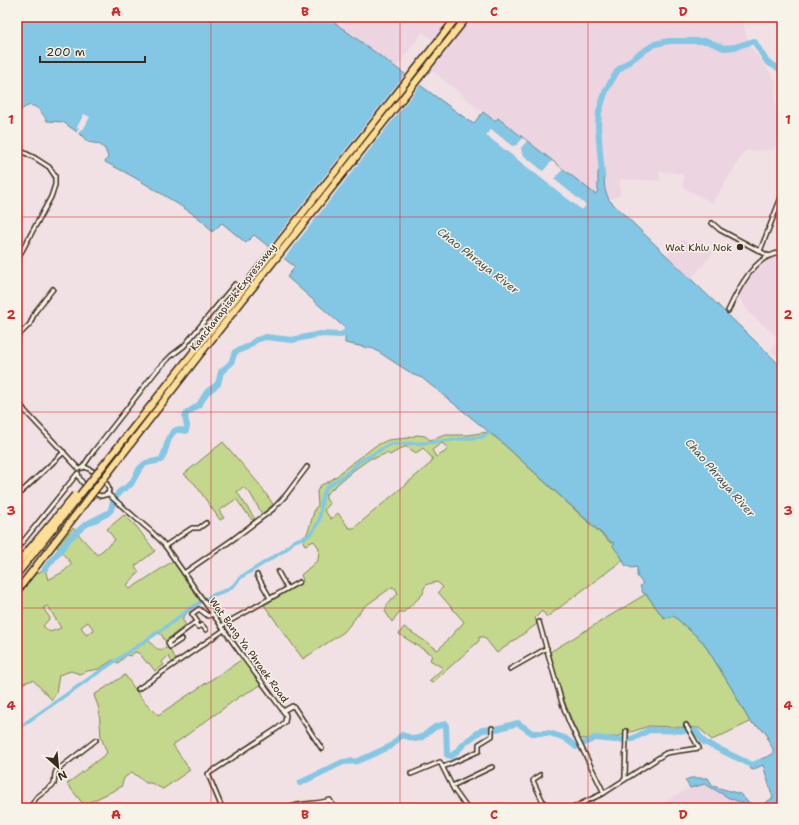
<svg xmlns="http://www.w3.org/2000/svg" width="799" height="825" font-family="'Shantell Sans',sans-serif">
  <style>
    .built { fill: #ecd4e1 }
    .green { fill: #c3d78d; stroke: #7f8056; fill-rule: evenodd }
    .water { fill: #83c7e4; stroke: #668895 }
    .pier { fill: #f1e1e4 }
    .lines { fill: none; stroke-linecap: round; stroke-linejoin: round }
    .canal { stroke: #83c7e4; stroke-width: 3.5 }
    .river { stroke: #83c7e4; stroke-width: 6 }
    .street-casing { stroke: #3b2a1e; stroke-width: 6 }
    .highway-casing { stroke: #3b2a1e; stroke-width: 9 }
    .street { stroke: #f7f3e8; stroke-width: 3 }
    .highway { stroke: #fcde96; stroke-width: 6 }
    .highway-bridge-casing { stroke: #3b2a1e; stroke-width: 9; stroke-linecap: butt }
    .highway-bridge { stroke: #fcde96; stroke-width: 6 }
    .grid { fill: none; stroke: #d62828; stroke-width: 1; stroke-opacity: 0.55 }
    .poi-dot { fill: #3b2a1e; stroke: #f7f3e8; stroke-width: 1.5 }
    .labels { text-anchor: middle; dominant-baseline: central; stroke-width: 3; stroke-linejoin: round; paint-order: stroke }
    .poi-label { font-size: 10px; fill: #3b2a1e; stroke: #f7f3e8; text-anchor: end }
    .street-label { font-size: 10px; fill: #3b2a1e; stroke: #f7f3e8 }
    .water-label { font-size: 11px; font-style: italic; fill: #4d5150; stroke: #f7f3e8 }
    .neatline { fill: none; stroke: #d62828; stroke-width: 1.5 }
    .grid-label { font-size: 13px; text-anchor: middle; font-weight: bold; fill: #d62828 }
  </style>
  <rect width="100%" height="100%" fill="#f1e1e4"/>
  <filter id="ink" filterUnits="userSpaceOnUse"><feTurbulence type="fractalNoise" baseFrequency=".025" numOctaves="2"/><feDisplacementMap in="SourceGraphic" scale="8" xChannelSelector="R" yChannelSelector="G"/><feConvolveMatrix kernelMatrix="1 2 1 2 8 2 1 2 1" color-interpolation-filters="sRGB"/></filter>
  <g filter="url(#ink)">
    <g class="built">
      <polygon points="336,17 742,17 746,35 751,47 776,81 775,101 778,110 782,113 782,135 773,150 745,151 712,203 683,187 683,174 659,171 660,181 620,179 620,195 609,200 605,190 603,167 598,172 598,191 595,195 498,118 495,122 424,64 438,44 423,32 395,68 335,23 334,20"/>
      <polygon points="683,239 692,247 699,239 713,253 691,279 667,255"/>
      <polygon points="782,253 782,362 771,350 779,338 749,313 737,294 744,283 766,262 765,260"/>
      <polygon points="705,784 729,798 743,803 749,808 644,808 644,807 659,805 690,788"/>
    </g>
    <g class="green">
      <path d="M488 432 499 440 611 543 613 542 623 560 547 617 542 611 535 618 537 624 497 653 484 637H479V641L432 683 429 681 443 668 430 660 432 655 399 634 404 627 438 650 464 622 438 592 443 587 437 582C428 584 424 583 423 594L404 612H399L392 622 385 611 388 603 398 594 396 589 392 587 364 607 344 632 303 659 264 605 302 583 303 580 301 575 318 560 319 548 314 541 305 545 303 542 309 529 315 508 318 506 317 491 321 485 328 482 337 476 347 467 361 457 375 446 388 440 408 438 417 435 425 436 430 440 446 435H468ZM442 443 448 448 445 452 436 457 432 450ZM404 447H407L416 453 423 448 433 459 431 463 354 528H349L338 513 331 519 324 510 330 504 326 499V494L354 470 371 458H375L387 453 390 455Z"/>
      <polygon points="223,442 259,484 273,504 262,514 250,493 243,487 237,492 255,519 252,520 236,499 219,511 224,518 220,520 195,484 184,474"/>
      <path d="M124 515 136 526 155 551 135 566 139 572 127 585 130 589 173 561 200 601 186 614 182 619 186 625 165 641 161 634 156 632 148 639C154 647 158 653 168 647L177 661 173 663 168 656 162 662 164 665 155 671 149 663H147L139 653 135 652 130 656 127 655 118 663 113 660 99 669 87 671 80 674 71 671 59 675 56 693 52 700 33 680 17 685V585L45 569 48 580 63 572 72 564 57 547 73 528 97 555 115 540 107 529ZM48 606 61 628 50 632 43 626 50 618 43 608ZM88 622 94 630 86 635 81 627Z"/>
      <path d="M646 594 663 617 666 618 673 616 676 618 703 642 732 689 750 722 712 740 699 728 649 726 616 737 580 739C567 711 557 682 550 652Z"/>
      <polygon points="244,658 261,685 239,697 173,745 190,770 163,789 151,783 146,783 132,772 124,778 121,787 84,805 67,784 107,753 101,737 99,709 94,695 125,675 141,698 158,715"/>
    </g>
    <path class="water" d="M17 17H336L334 20 335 23 472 123H474L483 112 495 121 498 118 595 194 598 191V172L603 166 605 190 609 200 782 367V808H749L743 803 729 798 705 784 690 788 685 780 691 778H708L713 786 740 794 748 802 755 805H761L773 798 763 765 752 770 750 768C756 759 765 758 773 754V749L768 740 767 735 765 731 750 722 732 689 703 642 676 618 673 616 666 618 663 617 646 594 643 593 640 586 643 584 637 576V567L632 568 625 565 622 558 613 546 614 544 613 542 612 543 499 440 422 378 414 375 374 349 345 343V328L287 277 295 267 254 235 246 243 222 223 212 232C203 219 190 212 176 203 153 188 130 174 105 162L108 157 105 149 99 144 88 142 81 135 63 122 47 121C44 115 36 103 28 106 24 107 21 111 17 113V78L18 75 17 74Z"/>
    <g class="pier">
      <polygon points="406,73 421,84 283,260 268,248"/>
      <polygon points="84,114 90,117 83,130 81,129 78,134 76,133 79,128 77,127"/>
      <polygon points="491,129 512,146 517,145 523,138 527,141 521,148 522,154 543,171 552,161 563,169 554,179 586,205 582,210 486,135"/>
    </g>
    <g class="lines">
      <polyline class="canal" points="17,729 90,678 163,629 191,608 213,595 227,590 233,586 241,577 285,550 294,541 308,536 313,531 319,521 323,494 327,487 345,475 359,462 391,444 425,443 470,438 482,437 493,431"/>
      <g class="river">
        <polyline points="602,176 598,127 599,112 606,90 618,70 639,54 655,44 669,41 707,41 724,48 735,47 754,41 767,62 782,70"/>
        <path d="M45 569 70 538 85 525 108 513 111 510 113 502 119 492 131 484 140 468 146 463 161 460C167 452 166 436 176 430 179 429 183 431 186 431L187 426 185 417 187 413 199 405 207 392 218 384 221 372 231 363 235 352 247 347 256 340 266 337 292 340 320 334 341 335 352 329"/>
        <polyline points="300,783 343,762 357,761 365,758 391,746 402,735 415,739 422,737 435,727 446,724 447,755 452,756 467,741 482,730 496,729 518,723 532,733 549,733 565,738 576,747 595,738 615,740 632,739 649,730 696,731 704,742 752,765 760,762"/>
      </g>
      <defs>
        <g id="street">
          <polyline points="17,149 35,158 49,167 55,176 55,185 51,197 17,260"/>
          <polyline points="712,223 720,230 769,256"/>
          <polyline points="760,251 782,195"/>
          <path d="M728 311C737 292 749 267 767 257 772 255 777 253 782 251"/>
          <polyline points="17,337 30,324 35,312 53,289"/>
          <polyline points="17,397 19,402 25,411 79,469"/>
          <path d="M81 468 85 467C94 471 113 483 108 494"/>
          <polyline points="82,468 93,452 157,370 171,356 184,346 235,284"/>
          <path d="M78 473C79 482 92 494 101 496L108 494"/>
          <polyline points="108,494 153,533 163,543 241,654 286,715 285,722 278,728 208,774 222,808"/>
          <polyline points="17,496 64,452"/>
          <polyline points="165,546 192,528 199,528 206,523"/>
          <polyline points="17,549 77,474"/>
          <polyline points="278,572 287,588"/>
          <polyline points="184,573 232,540 273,509 286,495 307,467"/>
          <polyline points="257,575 270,598"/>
          <polyline points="539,622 562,703 569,722 604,793"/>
          <polyline points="195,623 198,627 202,625 206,630"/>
          <polyline points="221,626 299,582"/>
          <polyline points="182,639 170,647 168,643 197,621 192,614 199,609 208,616 213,614"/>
          <polyline points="510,669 547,648"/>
          <polyline points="138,689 224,630"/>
          <polyline points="283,711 292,706 294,707 322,749"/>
          <polyline points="443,767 479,751 479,744 492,736 492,728"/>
          <polyline points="411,774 440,762 454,790 467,808"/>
          <polyline points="540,775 534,779 533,781 546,808"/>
          <polyline points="625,779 626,731"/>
          <polyline points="452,786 492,767"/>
          <polyline points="30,808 36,798 54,784 55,774 56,771 96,740"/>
          <path d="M288 808C302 802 316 805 330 800L334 808"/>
          <polyline points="572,808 604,793 666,753 699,748 686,725"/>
        </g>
        <g id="highway">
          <polyline points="195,350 457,17"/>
          <polyline points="200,354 467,17"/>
          <polyline points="17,591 74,517"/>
        </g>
      </defs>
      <use href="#street" class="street-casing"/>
      <use href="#highway" class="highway-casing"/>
      <use href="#street" class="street"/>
      <use href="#highway" class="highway"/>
      <defs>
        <g id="highway-bridge">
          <polyline points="74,517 200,354"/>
          <polyline points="17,564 75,495"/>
          <polyline points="17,574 195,350"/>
        </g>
      </defs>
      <use href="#highway-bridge" class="highway-bridge-casing"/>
      <use href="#highway-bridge" class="highway-bridge"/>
    </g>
  </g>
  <path class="grid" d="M211 17V808M400 17V808M588 17V808M17 217H782M17 412H782M17 608H782"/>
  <circle class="poi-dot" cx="740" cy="247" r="4"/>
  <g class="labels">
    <g class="poi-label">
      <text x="732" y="247">Wat Khlu Nok</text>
    </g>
    <g class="street-label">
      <text transform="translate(233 297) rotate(-52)">Kanchanapisek Expressway</text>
      <text transform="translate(249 650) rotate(54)">Wat Bang Ya Phraek Road</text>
    </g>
    <g class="water-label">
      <text transform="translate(478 261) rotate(38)">Chao Phraya River</text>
      <text transform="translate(720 478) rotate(49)">Chao Phraya River</text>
    </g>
  </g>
  <rect width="799" height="825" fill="none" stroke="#f7f3e8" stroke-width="44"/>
  <g transform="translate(58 767) rotate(153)" stroke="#f7f3e8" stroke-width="3" paint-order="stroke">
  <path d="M0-3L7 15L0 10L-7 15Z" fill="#3b2a1e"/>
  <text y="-6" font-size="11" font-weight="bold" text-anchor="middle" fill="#3b2a1e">N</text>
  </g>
  <path d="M40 56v6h105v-6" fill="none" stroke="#3b2a1e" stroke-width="2"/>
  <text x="46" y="56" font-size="12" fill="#3b2a1e" stroke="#f7f3e8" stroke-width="3" paint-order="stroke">200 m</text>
  <rect x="22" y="22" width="755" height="781" class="neatline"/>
  <g class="grid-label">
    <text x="116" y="16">A</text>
    <text x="305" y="16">B</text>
    <text x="494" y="16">C</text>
    <text x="683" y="16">D</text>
    <text x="11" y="124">1</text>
    <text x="788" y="124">1</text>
    <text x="11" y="319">2</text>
    <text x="788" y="319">2</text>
    <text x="11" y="515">3</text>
    <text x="788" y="515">3</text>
    <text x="11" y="710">4</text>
    <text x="788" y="710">4</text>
    <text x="116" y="819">A</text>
    <text x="305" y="819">B</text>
    <text x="494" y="819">C</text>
    <text x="683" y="819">D</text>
  </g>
</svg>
